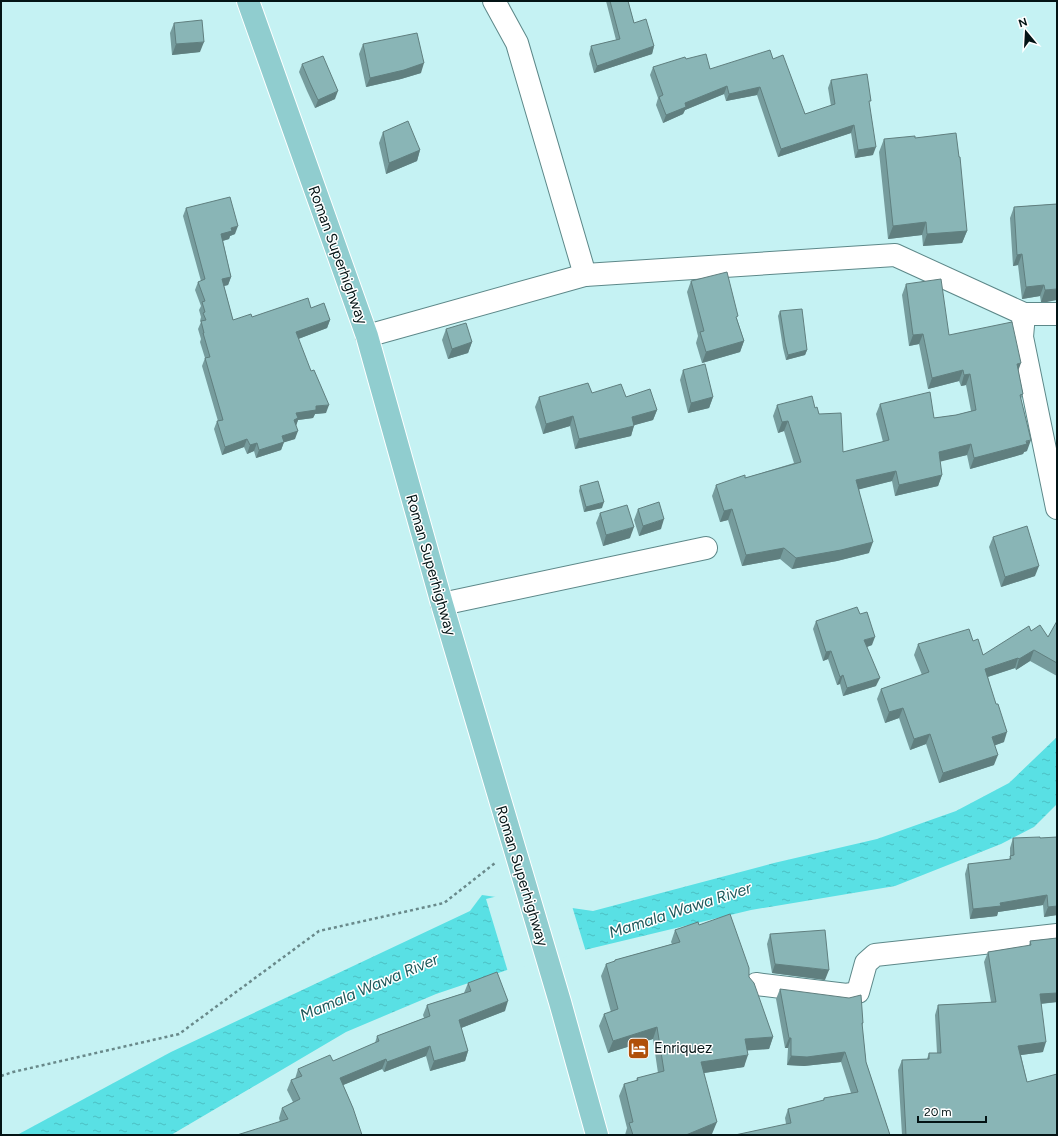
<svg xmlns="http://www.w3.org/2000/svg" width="1058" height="1136" font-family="Figtree,sans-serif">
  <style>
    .water { fill: url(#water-ripples) }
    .pier { fill: #c5f2f3 }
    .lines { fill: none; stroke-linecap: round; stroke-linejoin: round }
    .minor-casing { stroke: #5d8889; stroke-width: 24 }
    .major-casing { stroke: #fff; stroke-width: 24 }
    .path { stroke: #69898a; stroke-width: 2.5; stroke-dasharray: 3 3; stroke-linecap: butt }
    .minor { stroke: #fff; stroke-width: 22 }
    .major { stroke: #90cdcf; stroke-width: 22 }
    .wall { fill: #769c9d }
    .shaded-wall { fill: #607f7f }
    .building { fill: #89b5b6; stroke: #607f7f }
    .labels { text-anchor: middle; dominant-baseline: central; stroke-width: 3; stroke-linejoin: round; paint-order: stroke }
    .street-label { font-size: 15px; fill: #041415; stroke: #fff }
    .poi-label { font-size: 15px; fill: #041415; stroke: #fff; text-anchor: start }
    .water-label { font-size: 16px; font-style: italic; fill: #1f585a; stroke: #fff }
  </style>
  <defs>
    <pattern id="water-ripples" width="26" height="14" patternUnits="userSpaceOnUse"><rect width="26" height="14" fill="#59e0e4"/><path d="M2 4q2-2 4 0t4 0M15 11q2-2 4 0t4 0" fill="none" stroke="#4cbfc3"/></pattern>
  </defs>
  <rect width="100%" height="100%" fill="#c5f2f3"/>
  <polygon class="water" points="1057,737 1057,804 1034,827 1001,844 895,886 751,910 522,965 436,994 346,1032 171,1135 17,1135 171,1052 470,911 482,895 593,911 774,863 877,839 956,811 1009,783"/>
  <polygon class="pier" points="498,896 572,906 586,952 523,967 508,972 486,899"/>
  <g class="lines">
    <defs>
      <g id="minor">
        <polyline points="494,1 517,43 585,275"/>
        <polyline points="1024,314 1022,337 1057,508"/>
        <polyline points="367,336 585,275 895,255 1024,314 1057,314"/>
        <polyline points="442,604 706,548"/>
        <polyline points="756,984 847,995 858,992 866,963 875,955 1057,935"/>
      </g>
      <polyline id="major" points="248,1 367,336 442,604 560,1002 597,1135"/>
    </defs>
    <use href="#minor" class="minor-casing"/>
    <use href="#major" class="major-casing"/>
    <polyline class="path" points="1,1076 13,1072 179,1034 319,931 444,903 495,863"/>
    <use href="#minor" class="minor"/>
    <use href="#major" class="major"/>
  </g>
  <g class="wall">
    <polygon points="606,1 628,1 634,23 654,46 652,54 594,73 589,54 591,46 616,40"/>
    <polygon points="174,23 200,52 172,55 170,33"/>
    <polygon points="363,44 421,73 401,79 366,87 359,54"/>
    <polygon points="686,59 710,69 773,59 805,114 831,106 828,88 831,80 869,105 873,155 855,158 851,133 778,157 757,95 726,101 724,94 685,110 683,114 663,123 656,105 658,98 650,75 653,67"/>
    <polygon points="302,64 335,99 315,108 307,91 299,72"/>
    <polygon points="383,132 420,150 417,161 386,174 379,143"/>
    <polygon points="915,138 967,231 962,243 923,246 922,235 888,239 879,152 884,139"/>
    <polygon points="1057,204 1047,302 1041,302 1040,296 1022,299 1018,265 1013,266 1010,218 1014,207"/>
    <polygon points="186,208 235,234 230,236 229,239 223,241 231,277 228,285 224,286 233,320 311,308 330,320 327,328 298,339 326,413 315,414 313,418 298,420 296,425 295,439 284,442 281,450 256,458 254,451 247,454 244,447 222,455 214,429 217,421 218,421 202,366 205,358 200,342 201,339 198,329 201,322 200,321 201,317 199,310 201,306 195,290 198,282 201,281 183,216"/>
    <polygon points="691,281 737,319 744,341 740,352 702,363 696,343 698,336 687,292"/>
    <polygon points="906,284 949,335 1018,369 1023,394 1021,399 1027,451 1024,452 1023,454 970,469 967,455 940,461 942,475 938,486 895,496 892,481 859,489 869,553 837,561 792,569 780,559 742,566 728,520 720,522 712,496 716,485 745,478 794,463 784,431 778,433 773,416 777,405 815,408 819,414 843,452 883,442 876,414 880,404 934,418 956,415 971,411 966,385 961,386 959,381 928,389 919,344 909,346 902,295"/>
    <polygon points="780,311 807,350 805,355 786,360 783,348 778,316"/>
    <polygon points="446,329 472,342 468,353 448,359 442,340"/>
    <polygon points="683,370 713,397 709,408 688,413 680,380"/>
    <polygon points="592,393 626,397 657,410 653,420 634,425 631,436 575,449 570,426 543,434 535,407 539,397"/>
    <polygon points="580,486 602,508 584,512 579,491"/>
    <polygon points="638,509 661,529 639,536 634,520"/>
    <polygon points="600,513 630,538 603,546 596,523"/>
    <polygon points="993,537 1035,576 1001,587 989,547"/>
    <polygon points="816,621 872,645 867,647 876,686 843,696 840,684 837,685 828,659 823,661 813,629"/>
    <polygon points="1057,621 1057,676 1030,661 1016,670 1015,668 988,677 1004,742 995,745 994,765 939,783 926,744 910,750 899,718 885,723 877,699 881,689 922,675 914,655 918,644 973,641 983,655 1031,631 1048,637"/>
    <polygon points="1057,837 1057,915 1044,917 1043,905 998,912 997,916 970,919 965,874 968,864 1009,860 1010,856 1010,848 1013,838 1040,838"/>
    <polygon points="699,925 749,977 773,1037 769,1049 747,1050 744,1067 704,1073 712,1134 709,1135 625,1135 627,1128 619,1096 624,1084 636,1081 637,1078 658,1073 653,1039 608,1053 599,1026 604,1014 611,1012 601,976 606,964 614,962 615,960 672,944 671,942 675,930"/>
    <polygon points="770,934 825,980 772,973 767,944"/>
    <polygon points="1057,938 1057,1002 1041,1004 1043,1052 1021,1055 1027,1082 1057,1135 902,1135 898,1070 902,1060 927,1059 929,1053 937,1053 935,1015 938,1005 991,1002 984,962 988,952 1029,946 1030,941"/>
    <polygon points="468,983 505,1011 461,1028 468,1051 465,1061 430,1071 426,1056 384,1072 382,1069 343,1085 353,1108 280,1122 279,1118 282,1108 293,1102 287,1090 291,1080 295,1079 298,1069 333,1061 375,1043 377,1036 424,1018 423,1015 427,1005 464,993"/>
    <polygon points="780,989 863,1023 862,1026 866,1062 890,1135 786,1124 785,1118 788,1109 823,1101 824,1098 851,1093 841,1062 804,1066 787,1065 788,1048 785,1048 776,999"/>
    <polygon points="1057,1061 1057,1069 1056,1065"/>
  </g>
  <g class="shaded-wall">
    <polygon points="204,42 200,52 172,55 176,44"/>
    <polygon points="654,46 652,54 594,73 597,66"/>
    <polygon points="424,63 421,73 401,79 366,87 370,78"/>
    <polygon points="727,86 724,94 685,110 683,114 663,123 666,115 685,103"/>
    <polygon points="760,87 757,95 726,101 729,94"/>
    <polygon points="338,91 335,99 315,108 318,100"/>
    <polygon points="854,125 851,133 778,157 781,149"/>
    <polygon points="876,147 873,155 855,158 858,150"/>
    <polygon points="420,150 417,161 386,174 389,163"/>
    <polygon points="926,222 922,235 888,239 893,226"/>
    <polygon points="238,226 235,234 230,236 229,239 218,242 221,234 231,228"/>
    <polygon points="967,231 962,243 923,246 927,234"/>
    <polygon points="1022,254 1018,265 1013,266 1017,255"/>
    <polygon points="231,277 228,285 219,287 222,279"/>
    <polygon points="1044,285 1040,296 1022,299 1026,287"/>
    <polygon points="1057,289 1057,300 1047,302 1041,302 1045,290"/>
    <polygon points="330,320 327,328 293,341 296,332"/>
    <polygon points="923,334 919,344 909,346 913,335"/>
    <polygon points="744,341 740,352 702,363 706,352"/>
    <polygon points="472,342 468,353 448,359 452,349"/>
    <polygon points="807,350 805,355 786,360 788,355"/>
    <polygon points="1021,363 1017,374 1017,364"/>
    <polygon points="963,370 959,381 928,389 932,378"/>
    <polygon points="970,374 966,385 961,386 964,375"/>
    <polygon points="713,397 709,408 688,413 691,403"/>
    <polygon points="329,405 326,413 315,414 313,418 298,420 296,426 291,428 296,413 316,406"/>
    <polygon points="657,410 653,420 628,427 632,417"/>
    <polygon points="573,416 570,426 543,434 546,424"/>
    <polygon points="788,421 784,431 778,433 782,422"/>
    <polygon points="634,426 631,436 575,449 579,439"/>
    <polygon points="298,431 295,439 279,444 282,436"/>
    <polygon points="247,439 244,447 222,455 225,447"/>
    <polygon points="1031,440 1027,451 1024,452 1023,454 970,469 974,458"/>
    <polygon points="284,442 281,450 256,458 259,450"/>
    <polygon points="257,443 254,451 247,454 250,445"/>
    <polygon points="971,444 967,455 935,463 939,452"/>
    <polygon points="896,471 892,481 853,491 856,480"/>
    <polygon points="942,475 938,486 895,496 899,485"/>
    <polygon points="604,502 602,508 584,512 586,507"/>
    <polygon points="732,509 728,520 720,522 724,511"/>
    <polygon points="664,519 661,529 639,536 643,526"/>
    <polygon points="634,527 630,538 603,546 606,535"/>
    <polygon points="873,542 869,553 837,561 792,569 796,558"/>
    <polygon points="784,548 780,559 742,566 746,555"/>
    <polygon points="1039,566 1035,576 1001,587 1005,577"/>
    <polygon points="875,637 872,645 861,649 864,640"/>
    <polygon points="1034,650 1030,661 1016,670 1019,659"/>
    <polygon points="831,651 828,659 823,661 826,652"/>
    <polygon points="1018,658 1015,668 981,679 985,669"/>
    <polygon points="843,675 840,684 837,685 840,677"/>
    <polygon points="880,678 876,686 843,696 847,688"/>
    <polygon points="903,708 899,718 885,723 889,712"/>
    <polygon points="1007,732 1004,742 988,748 992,737"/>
    <polygon points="930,734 926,744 910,750 914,739"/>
    <polygon points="998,755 994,765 939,783 943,773"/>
    <polygon points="1047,895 1043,905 998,912 997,916 970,919 973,909 1000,903"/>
    <polygon points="1057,906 1057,915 1044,917 1048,907"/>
    <polygon points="775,964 829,970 825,980 772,973"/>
    <polygon points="1057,993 1057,1002 1037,1004 1040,994"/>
    <polygon points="508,1001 505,1011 456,1030 459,1020"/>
    <polygon points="657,1027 653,1039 608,1053 613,1041"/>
    <polygon points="773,1037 769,1049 741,1051 745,1039"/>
    <polygon points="789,1038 791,1038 788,1048 785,1048"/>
    <polygon points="1046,1042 1043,1052 1015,1056 1018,1046"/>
    <polygon points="430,1046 426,1056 384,1072 387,1062"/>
    <polygon points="468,1051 465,1061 430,1071 434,1061"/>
    <polygon points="845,1052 841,1062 804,1066 787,1065 791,1056"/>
    <polygon points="748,1055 744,1067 697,1074 701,1062"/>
    <polygon points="386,1059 382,1069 336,1088 340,1078"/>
    <polygon points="717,1122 712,1134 709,1135 686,1135"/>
  </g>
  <g class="building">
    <polygon points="610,1 628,1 634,23 646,19 654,46 597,66 591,46 620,39"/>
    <polygon points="202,20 204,42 176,44 174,23"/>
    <polygon points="417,33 424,63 404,70 370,78 363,44"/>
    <polygon points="770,50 773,59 783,55 805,114 835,104 831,80 867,74 871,101 869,101 876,147 858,150 854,125 781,149 760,87 729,94 727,86 685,103 686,107 666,115 659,97 663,95 653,67 685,57 686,59 706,54 710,69"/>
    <polygon points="323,56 338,91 318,100 310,83 302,64"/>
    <polygon points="408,121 420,150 389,163 383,132"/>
    <polygon points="956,133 959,157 960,157 967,231 927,234 926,222 893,226 884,139 915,136 915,138"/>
    <polygon points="230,197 238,226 231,228 232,231 221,234 231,277 222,279 233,320 251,314 252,317 308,298 311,308 324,303 330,320 296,332 311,371 314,370 329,405 316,406 316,410 296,413 298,418 294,420 298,431 282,436 284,442 259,450 257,443 250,445 247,439 225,447 217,421 223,420 205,358 210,357 203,333 204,333 201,321 206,320 203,313 205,312 202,302 205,301 198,282 205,279 186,208"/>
    <polygon points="1057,204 1057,289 1045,290 1044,285 1026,287 1022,254 1017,255 1014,207"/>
    <polygon points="727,272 738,316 736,317 744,341 706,352 700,332 704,331 691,281"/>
    <polygon points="941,279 949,335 1012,322 1021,363 1017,364 1023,394 1020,395 1031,440 1026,441 1027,444 974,458 971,444 939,452 942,475 899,485 896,471 856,480 873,542 841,550 796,558 784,548 746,555 732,509 724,511 716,485 745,475 745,478 801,462 788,421 782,422 777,405 812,396 815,408 817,407 819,414 841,413 843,452 889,440 880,404 930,392 934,418 956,415 976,410 970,374 964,375 963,370 932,378 923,334 913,335 906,284"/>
    <polygon points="802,309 807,350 788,355 785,343 780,311"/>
    <polygon points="466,323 472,342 452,349 446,329"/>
    <polygon points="705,364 713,397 691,403 683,370"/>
    <polygon points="588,383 592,393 621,384 626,397 650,389 657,410 632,417 634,426 579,439 573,416 546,424 539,397"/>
    <polygon points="598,481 604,502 586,507 580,486"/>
    <polygon points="659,502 664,519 643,526 638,509"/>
    <polygon points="627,505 634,527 606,535 600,513"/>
    <polygon points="1027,526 1039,566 1005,577 993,537"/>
    <polygon points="857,607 860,614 867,612 875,637 864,640 880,678 847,688 843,675 840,677 831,651 826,652 816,621"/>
    <polygon points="1057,621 1057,663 1034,650 1019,659 1018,658 985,669 996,704 998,704 1007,732 992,737 998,755 943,773 930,734 914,739 903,708 889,712 881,689 929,672 918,644 969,629 973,641 978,639 983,655 1029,626 1031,631 1040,625 1048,637"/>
    <polygon points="1040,837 1040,838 1057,837 1057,906 1048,907 1047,895 1000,903 1001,906 973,909 968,864 1011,859 1010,856 1014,855 1013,838"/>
    <polygon points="730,914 749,968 749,977 754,983 773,1037 745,1039 748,1055 701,1062 717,1122 686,1135 633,1135 629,1123 633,1122 624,1084 638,1080 637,1078 664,1071 657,1027 613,1041 604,1014 618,1009 606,964 615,961 615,960 680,942 675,930 698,922 699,925"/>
    <polygon points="825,930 829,970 775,964 770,934"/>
    <polygon points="1057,938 1057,993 1040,994 1046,1042 1018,1046 1027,1082 1057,1074 1057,1135 906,1135 902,1060 929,1059 929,1053 941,1053 938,1005 996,1002 988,952 1031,945 1030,941"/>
    <polygon points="497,972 508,1001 459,1020 468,1051 434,1061 430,1046 387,1062 386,1059 340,1078 353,1108 362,1135 237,1135 288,1119 282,1108 300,1099 291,1080 302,1076 298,1069 330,1055 333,1061 379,1041 377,1036 430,1016 427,1005 471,991 468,983"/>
    <polygon points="780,989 849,998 861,995 863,1023 862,1023 866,1062 890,1135 735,1135 791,1123 788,1109 824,1100 824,1098 858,1092 845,1052 807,1057 791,1056 791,1038 789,1038"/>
  </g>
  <defs>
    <symbol id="hotel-square" viewBox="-11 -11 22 22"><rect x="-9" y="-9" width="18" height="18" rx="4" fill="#b05009" stroke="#fff"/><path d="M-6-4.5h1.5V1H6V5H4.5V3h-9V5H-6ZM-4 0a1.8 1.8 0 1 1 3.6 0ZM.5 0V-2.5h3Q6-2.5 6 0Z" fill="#fff"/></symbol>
  </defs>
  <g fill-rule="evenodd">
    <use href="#hotel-square" x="626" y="1036" width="25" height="25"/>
  </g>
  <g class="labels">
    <g class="street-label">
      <text transform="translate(338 255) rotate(70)">Roman Superhighway</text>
      <text transform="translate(431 565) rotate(74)">Roman Superhighway</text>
      <text transform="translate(522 876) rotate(73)">Roman Superhighway</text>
    </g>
    <g class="poi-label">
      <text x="654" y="1048">Enriquez</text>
    </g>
    <g class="water-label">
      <text transform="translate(680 910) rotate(-18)">Mamala Wawa River</text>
      <text transform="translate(369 987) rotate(-23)">Mamala Wawa River</text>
    </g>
  </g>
  <rect width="1058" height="1136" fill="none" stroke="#041415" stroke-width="4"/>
  <g transform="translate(1026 32) rotate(342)" stroke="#ffffff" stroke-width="3" paint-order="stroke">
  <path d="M0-3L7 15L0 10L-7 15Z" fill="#041415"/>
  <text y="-6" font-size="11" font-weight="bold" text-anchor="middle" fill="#041415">N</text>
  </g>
  <path d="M918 1116v6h68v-6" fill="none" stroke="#041415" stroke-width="2"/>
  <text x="924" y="1116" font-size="12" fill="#041415" stroke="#ffffff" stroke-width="3" paint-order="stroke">20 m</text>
</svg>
